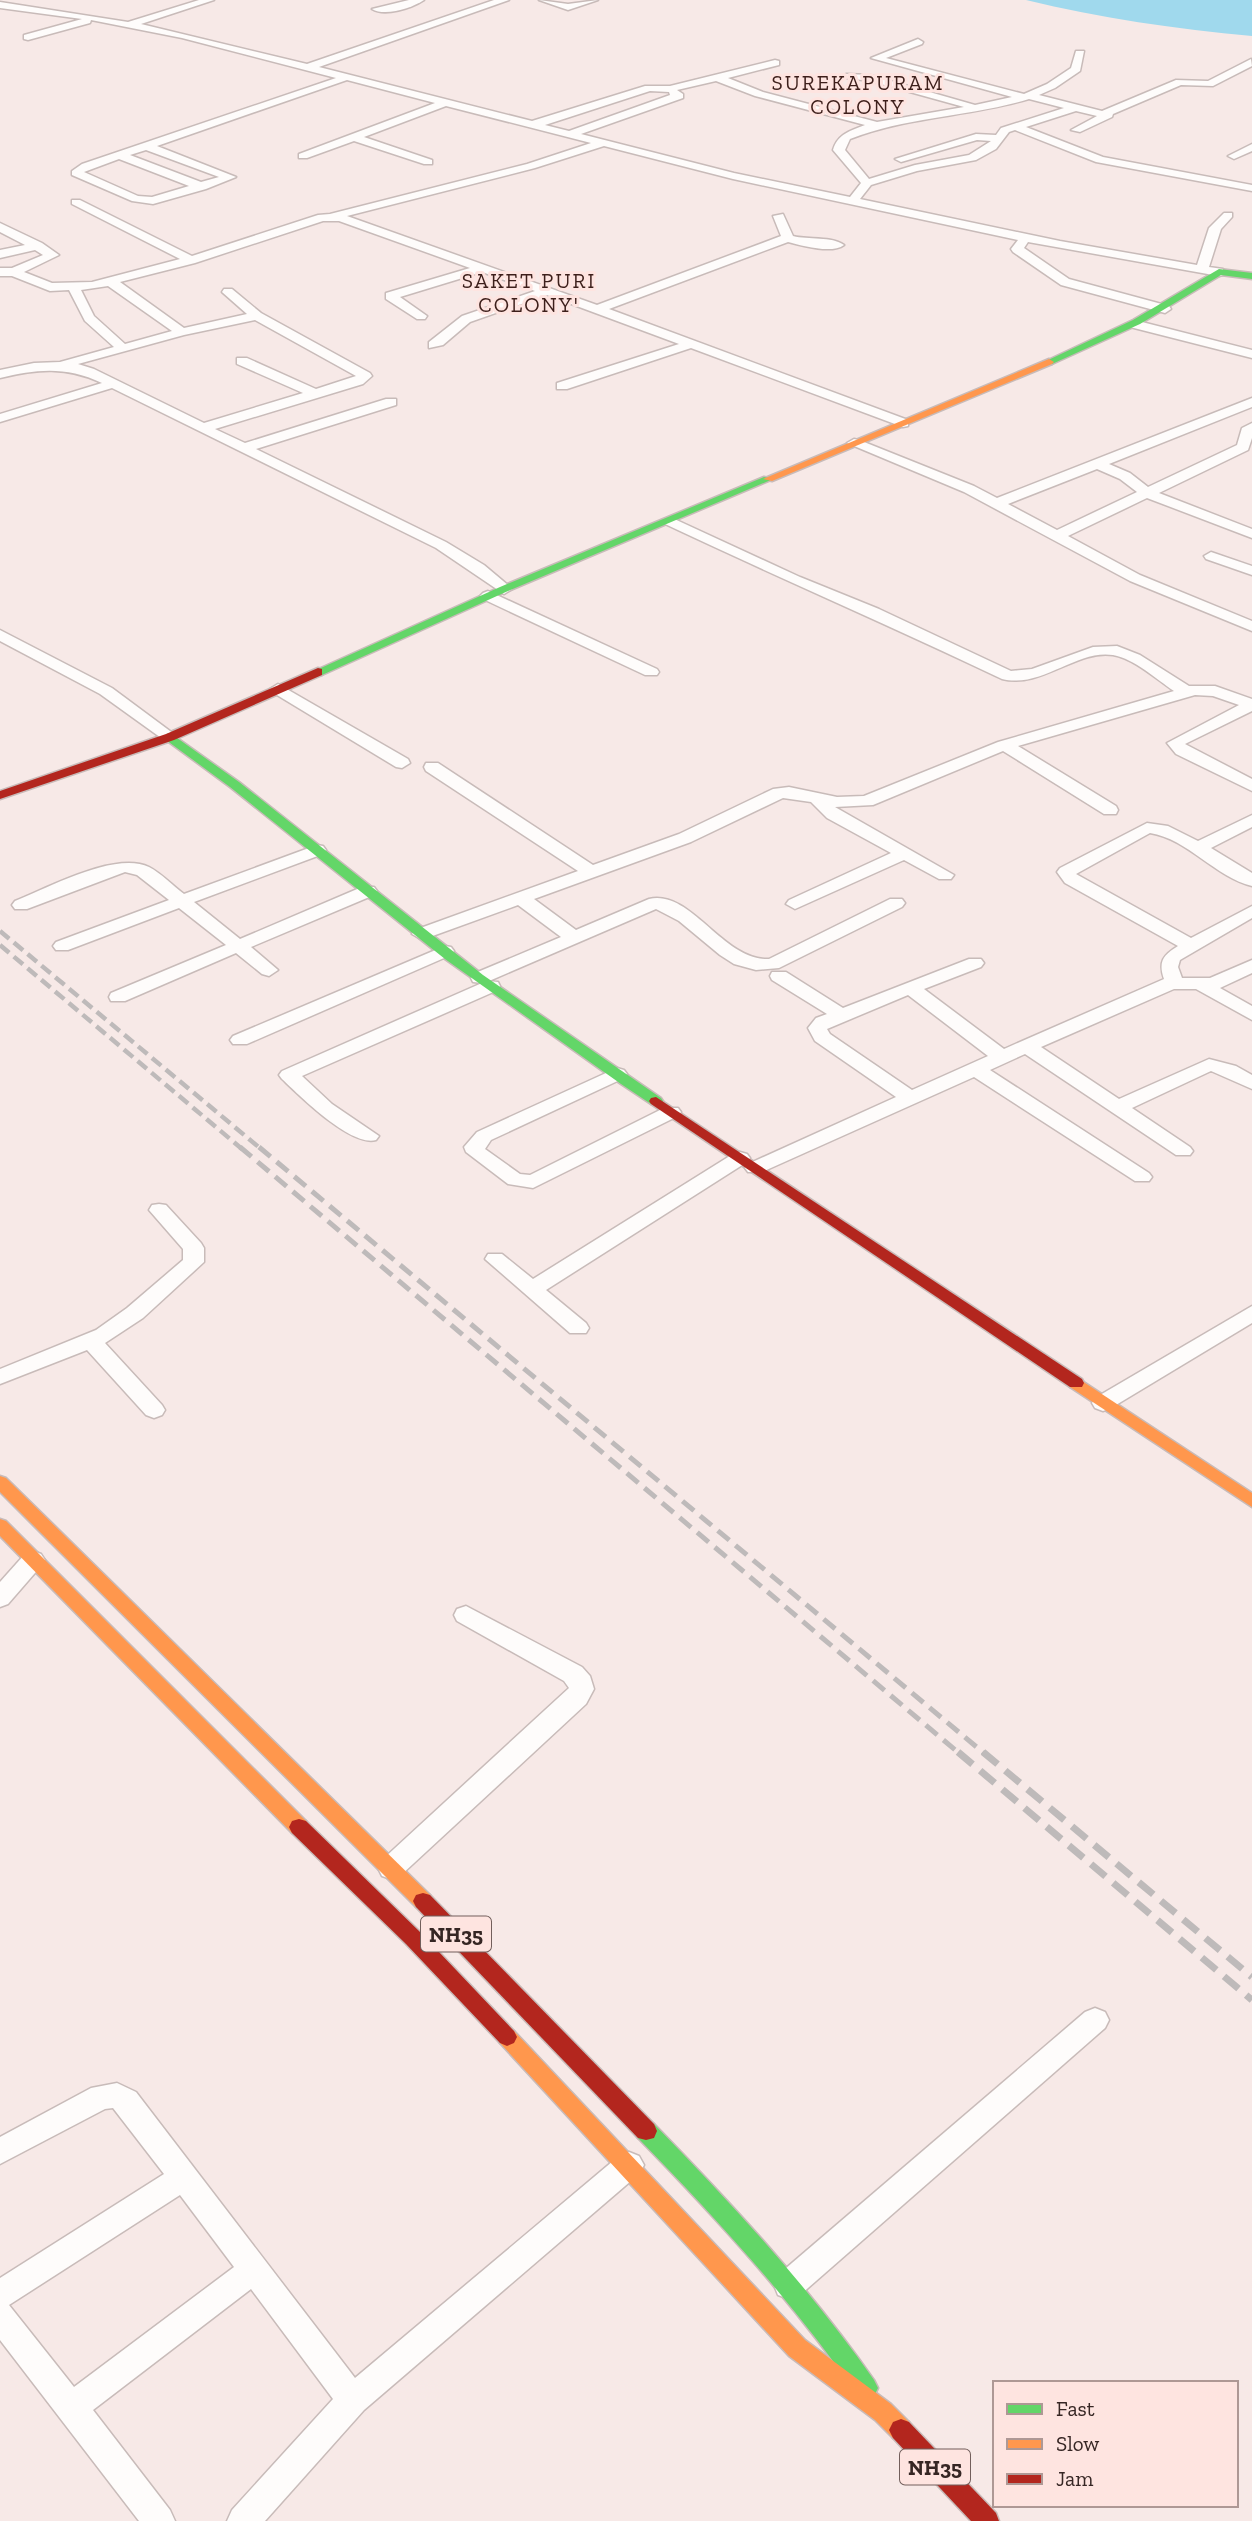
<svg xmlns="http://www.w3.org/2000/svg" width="1252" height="2521" font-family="'Zilla Slab',serif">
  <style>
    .water { fill: #a0d9ed }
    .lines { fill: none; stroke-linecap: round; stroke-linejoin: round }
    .street-casing { stroke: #c8bbb9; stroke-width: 3 }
    .fast-casing { stroke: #c8bbb9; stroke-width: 3 }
    .slow-casing { stroke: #c8bbb9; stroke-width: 3 }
    .jam-casing { stroke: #c8bbb9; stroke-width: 3 }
    .street { fill: #fefcfb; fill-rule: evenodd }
    .fast { fill: #63d668; fill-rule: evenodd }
    .slow { fill: #ff974d; fill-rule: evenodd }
    .jam { fill: #b3261e; fill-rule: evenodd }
    .rail-far2 { stroke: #bebaba; stroke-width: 4.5; stroke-dasharray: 12 6; stroke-linecap: butt }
    .rail-far1 { stroke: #bebaba; stroke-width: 5; stroke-dasharray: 15 8; stroke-linecap: butt }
    .rail { stroke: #bebaba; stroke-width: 7; stroke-dasharray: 19 10; stroke-linecap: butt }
    .labels { text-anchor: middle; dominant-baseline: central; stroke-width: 6; stroke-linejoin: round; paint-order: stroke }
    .far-neighbourhood-label { font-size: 21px; letter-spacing: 2px; fill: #3d1f1b; stroke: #fee4e0 }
    .shield { fill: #fee4e0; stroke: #725f5c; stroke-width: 2 }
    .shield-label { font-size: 21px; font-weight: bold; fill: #362624 }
  </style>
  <rect width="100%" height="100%" fill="#f7e9e7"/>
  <path class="water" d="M1026 0H1252V36C1176 29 1100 18 1026 0Z"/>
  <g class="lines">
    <defs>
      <g id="street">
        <path d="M199 0H214L141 24 307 64 494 0H509L319 67 532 121 645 86H670L775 60 779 61V65L728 78 763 92 877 122 964 107 870 81 846 78V74L870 75 975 105 1012 97 871 58 918 39 923 42 922 44 886 58 1024 94 1047 84 1071 68 1076 51H1084L1080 71 1055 88 1039 95 1102 111 1176 80 1208 81 1251 59 1252 66 1213 86 1181 85 1113 114 1112 117 1080 132 1071 130 1097 116 1076 111 1026 127 1103 157 1252 185V191L1096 162 1015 130 1009 132 996 149 976 160 917 171 871 185 860 199 1060 241 1197 265 1209 228 1224 213H1232V217L1221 229 1209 267 1223 269V275L1219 276 1028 242 1024 248 1069 279 1169 306 1171 309 1165 313 1061 285 1013 252 1011 249 1018 240 733 179 604 146 535 168 347 216 597 305 781 236 773 216 783 214 793 236C808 240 832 236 844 245 832 254 803 246 788 242L609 309 908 420V426L903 427 691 348 567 389H557V383L679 344 547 295 470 322 443 345 429 348V342L462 316 535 291 482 272 400 297 427 316 425 319H417L386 299V293L470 268 339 221H323L195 263 120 282 184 328 247 314 222 292 224 289H232L261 313 370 373 372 376 363 384 215 429 245 443 386 399H396V405L256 449 446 542 484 565 509 586 512 589 504 594 436 548 112 388 0 422V414L102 383C66 366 37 369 0 378V370L34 363 60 362 114 347 85 321 69 290 50 291 12 276H0V268H12L43 255 35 250 0 258V250L25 245 0 232V223L42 243 59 255 24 272 52 283 92 282 180 259 72 204V200H80L192 256 318 215 330 214 527 164 591 143 446 106 364 137 432 160V164H424L354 141 307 158H299V154L435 103 347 80 157 146 236 177 206 189 153 204 132 201 72 175V171L82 164 336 78 182 38 91 20 90 23 28 40 24 39V35L82 19 0 8V2L128 22ZM716 81 755 96 865 125C851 131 838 133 833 150L861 183 850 197 734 173 581 134 683 98V94L677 90ZM650 91 669 92 670 95 569 131 545 125ZM1029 99 1064 108 1001 128 996 135 976 134 895 159 901 162 977 140 991 141 969 155 915 165 869 179 845 150 850 139C908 116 970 117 1029 99ZM146 150 219 177 201 182 130 155ZM119 159 189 186 152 197 138 196 84 172ZM108 286 172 331 125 344 94 316 81 290ZM255 320 356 376 316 389 247 358H237V364L303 393 204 423 94 369 78 364 184 335Z"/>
        <path d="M409 0H424C412 8 385 17 372 9Z"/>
        <polygon points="539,0 568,4 598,0 568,10"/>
        <polygon points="1252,144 1252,151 1234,159 1228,156"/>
        <polygon points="1134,320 1252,350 1252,358 1130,327 1128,324"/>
        <path d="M1252 398V407L1109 464 1130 473 1148 487 1237 445 1242 428 1252 423V438L1248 450 1159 493 1252 529V538L1147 498 1068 536 1140 575 1252 621V631L1130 581 964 492 847 443 854 439 859 440 974 486 997 498ZM1097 469 1120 479 1137 492 1057 530 1008 504Z"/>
        <path d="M670 517 800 577 879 609 1011 671 1032 669 1093 647 1117 646 1140 655 1189 686H1215L1252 699V711L1185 744 1252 779V791L1176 754 1167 743 1239 705 1213 696 1195 695 1018 746 1116 806 1118 810 1116 814H1104L1003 751 873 805 835 807 954 875 951 879H939L904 860 795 909 786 904 789 900 891 853 827 818 811 802 783 798 691 842 534 899 576 930 649 899C691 889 723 961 769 959L890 899H902L905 903 902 907 779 968 756 970 734 964 720 955 679 921 656 909 489 981 498 982 500 986 498 990 302 1076 332 1104 379 1136 376 1140C351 1147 300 1096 282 1079L279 1075 282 1071 482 983 473 982 471 978 473 974 561 937 518 905 427 938 421 939 412 934 415 930 578 871 426 771 424 767 426 763H438L593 865 679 834 773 789 789 787 837 797 864 796 998 742 1174 691C1156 679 1135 659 1113 655 1077 649 1041 689 1002 679 891 626 777 577 665 524L663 521Z"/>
        <polygon points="1211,552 1252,566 1252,575 1206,559 1204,556"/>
        <polygon points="488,591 657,669 659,672 657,675 645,675 483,599 480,596 483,593"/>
        <polygon points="0,630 112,688 178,737 176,740 164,740 100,694 0,641"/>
        <polygon points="278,684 408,759 410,763 402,768 396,767 272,692 270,689"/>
        <path d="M1252 815V827L1211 848 1252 873V886C1215 877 1188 839 1150 833L1076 874 1191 938 1252 906V918L1180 960 1178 967 1182 978H1210L1252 960V973L1220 988 1252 1006V1020L1196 989H1174L1041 1047 1119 1099 1209 1059 1236 1066 1252 1075V1089L1211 1071 1132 1108 1190 1147 1193 1151 1190 1155H1176L1025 1054 990 1070 1149 1173 1152 1177 1149 1181H1135L974 1077 762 1172H748L745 1168 748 1164 896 1097 815 1041 808 1028 816 1018 827 1014 772 980 770 976 772 972H786L843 1008 969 959H981L984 963 981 967 924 989 1004 1049 1164 979C1158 962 1163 955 1178 946L1065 883 1057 872 1060 868 1147 823 1168 826 1198 841ZM908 995 988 1056 912 1090 830 1034 827 1029Z"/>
        <path d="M317 845 323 846 326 850 323 854 194 902 240 939 362 887H374L377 891 374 895 251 947 278 970 269 976 262 974 236 953 125 1001H111L109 997 111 993 226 945 179 908 68 950H56L53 946 56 942 169 900 137 875 125 872 27 909H15L12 905 15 901C48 888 115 851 149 867 161 873 173 886 184 894Z"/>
        <polygon points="445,946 451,947 454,951 451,955 247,1044 233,1044 230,1040 233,1036"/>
        <polygon points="617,1068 624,1070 627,1074 624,1078 491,1140 485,1149 520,1174 530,1175 664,1108 678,1108 681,1112 678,1116 533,1188 508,1184 466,1152 464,1147 477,1132"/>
        <polygon points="740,1152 747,1154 750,1158 747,1162 546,1290 586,1323 589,1328 586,1333 570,1333 485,1259 488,1254 502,1254 533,1279 733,1154"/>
        <polygon points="159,1204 166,1205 201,1243 204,1248 204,1262 143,1318 105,1343 162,1405 165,1410 162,1415 154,1418 146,1415 87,1350 0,1384 0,1369 96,1330 127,1308 183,1260 183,1249 149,1210 152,1205"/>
        <polygon points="1252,1306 1252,1323 1111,1408 1103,1411 1095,1408 1092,1403 1095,1398"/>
        <polygon points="33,1551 41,1554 45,1560 41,1566 8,1604 0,1607 0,1582 25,1554"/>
        <polygon points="466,1606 582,1667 590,1676 594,1689 586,1704 400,1876 391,1879 382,1876 378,1868 382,1860 569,1688 564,1681 457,1621 454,1615 457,1609"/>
        <polygon points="1095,2008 1105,2012 1109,2020 1105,2028 800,2295 789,2299 778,2295 774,2285 778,2275 1085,2012"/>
        <path d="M117 2083 136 2092 355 2378 619 2156 629 2152 639 2156 644 2165 639 2174 364 2410 265 2521H227L232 2510 333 2399 251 2289 93 2410 170 2510 175 2521H139L0 2340V2278L164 2174 113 2108 105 2109 0 2164V2137L91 2088ZM180 2195 234 2267 74 2387 9 2305Z"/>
      </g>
      <g id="fast">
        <polygon points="1219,269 1252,273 1252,279 1221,275 1140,324 1052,364 1044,362 1133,320"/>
        <polygon points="764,477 773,479 508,591 322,675 314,675 312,672 500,587"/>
        <polygon points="170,733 239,782 483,975 661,1098 663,1101 661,1104 651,1104 621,1084 445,959 230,787 166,740 166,734"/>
        <path d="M646 2122 654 2124C733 2205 809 2287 874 2380L878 2388 874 2396 866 2399 858 2396C793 2302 717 2219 638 2138L635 2131 638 2124Z"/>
      </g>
      <g id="slow">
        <polygon points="1049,359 1054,362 1052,364 772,481 763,479"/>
        <polygon points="1076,1377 1252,1493 1252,1507 1070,1387 1068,1383 1070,1379"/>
        <polygon points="0,1476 6,1478 430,1895 433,1901 430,1907 423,1909 416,1907 0,1492"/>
        <polygon points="0,1519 6,1521 306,1821 309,1827 306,1833 299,1835 292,1833 0,1536"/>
        <polygon points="507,2028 514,2031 805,2340 891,2404 909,2422 913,2430 909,2438 901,2441 893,2438 875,2420 789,2356 500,2043 497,2037 500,2031"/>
      </g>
      <g id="jam">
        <polygon points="318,668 322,669 322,675 174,740 0,799 0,791 166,734"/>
        <polygon points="656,1097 1082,1379 1084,1383 1082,1387 1070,1387 651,1104 649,1101 651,1098"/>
        <polygon points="299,1819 306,1821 420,1932 514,2031 517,2037 514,2043 507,2046 500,2043 406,1944 292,1833 289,1827 292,1821"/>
        <polygon points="423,1893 430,1895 654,2124 657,2131 654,2138 646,2140 638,2138 416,1907 413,1901 416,1895"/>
        <polygon points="901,2419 909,2422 996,2513 999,2521 971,2521 893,2438 889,2430 893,2422"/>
      </g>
    </defs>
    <use href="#street" class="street-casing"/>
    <use href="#fast" class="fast-casing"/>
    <use href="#slow" class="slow-casing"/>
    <use href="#jam" class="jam-casing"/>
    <use href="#street" class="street"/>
    <use href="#fast" class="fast"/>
    <use href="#slow" class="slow"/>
    <use href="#jam" class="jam"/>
    <g class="rail-far2">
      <polyline points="0,931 261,1149"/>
      <polyline points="0,945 242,1149"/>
    </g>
    <g class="rail-far1">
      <polyline points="240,1147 960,1754"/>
      <polyline points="259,1147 985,1754"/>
    </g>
    <g class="rail">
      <polyline points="958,1752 1252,2000"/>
      <polyline points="983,1752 1252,1977"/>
    </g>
  </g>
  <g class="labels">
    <g class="far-neighbourhood-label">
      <text x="858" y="82">SUREKAPURAM<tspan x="858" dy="24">COLONY</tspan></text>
      <text x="529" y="280">SAKET PURI<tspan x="529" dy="24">COLONY'</tspan></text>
    </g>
    <g class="shield">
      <rect x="421" y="1916.5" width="70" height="35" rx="5"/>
      <rect x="900" y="2449.5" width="70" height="35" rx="5"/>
    </g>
    <g class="shield-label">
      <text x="456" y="1934">NH35</text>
      <text x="935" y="2467">NH35</text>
    </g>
  </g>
  <rect x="993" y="2381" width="245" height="126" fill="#fee4e0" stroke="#ae9895" stroke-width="2"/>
  <rect x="1007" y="2404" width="35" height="10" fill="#63d668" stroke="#ae9895" stroke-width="2"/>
  <text x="1056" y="2416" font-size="21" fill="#362624">Fast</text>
  <rect x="1007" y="2439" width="35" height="10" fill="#ff974d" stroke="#ae9895" stroke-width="2"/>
  <text x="1056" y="2451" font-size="21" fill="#362624">Slow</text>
  <rect x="1007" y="2474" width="35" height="10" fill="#b3261e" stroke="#ae9895" stroke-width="2"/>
  <text x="1056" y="2486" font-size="21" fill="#362624">Jam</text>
</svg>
